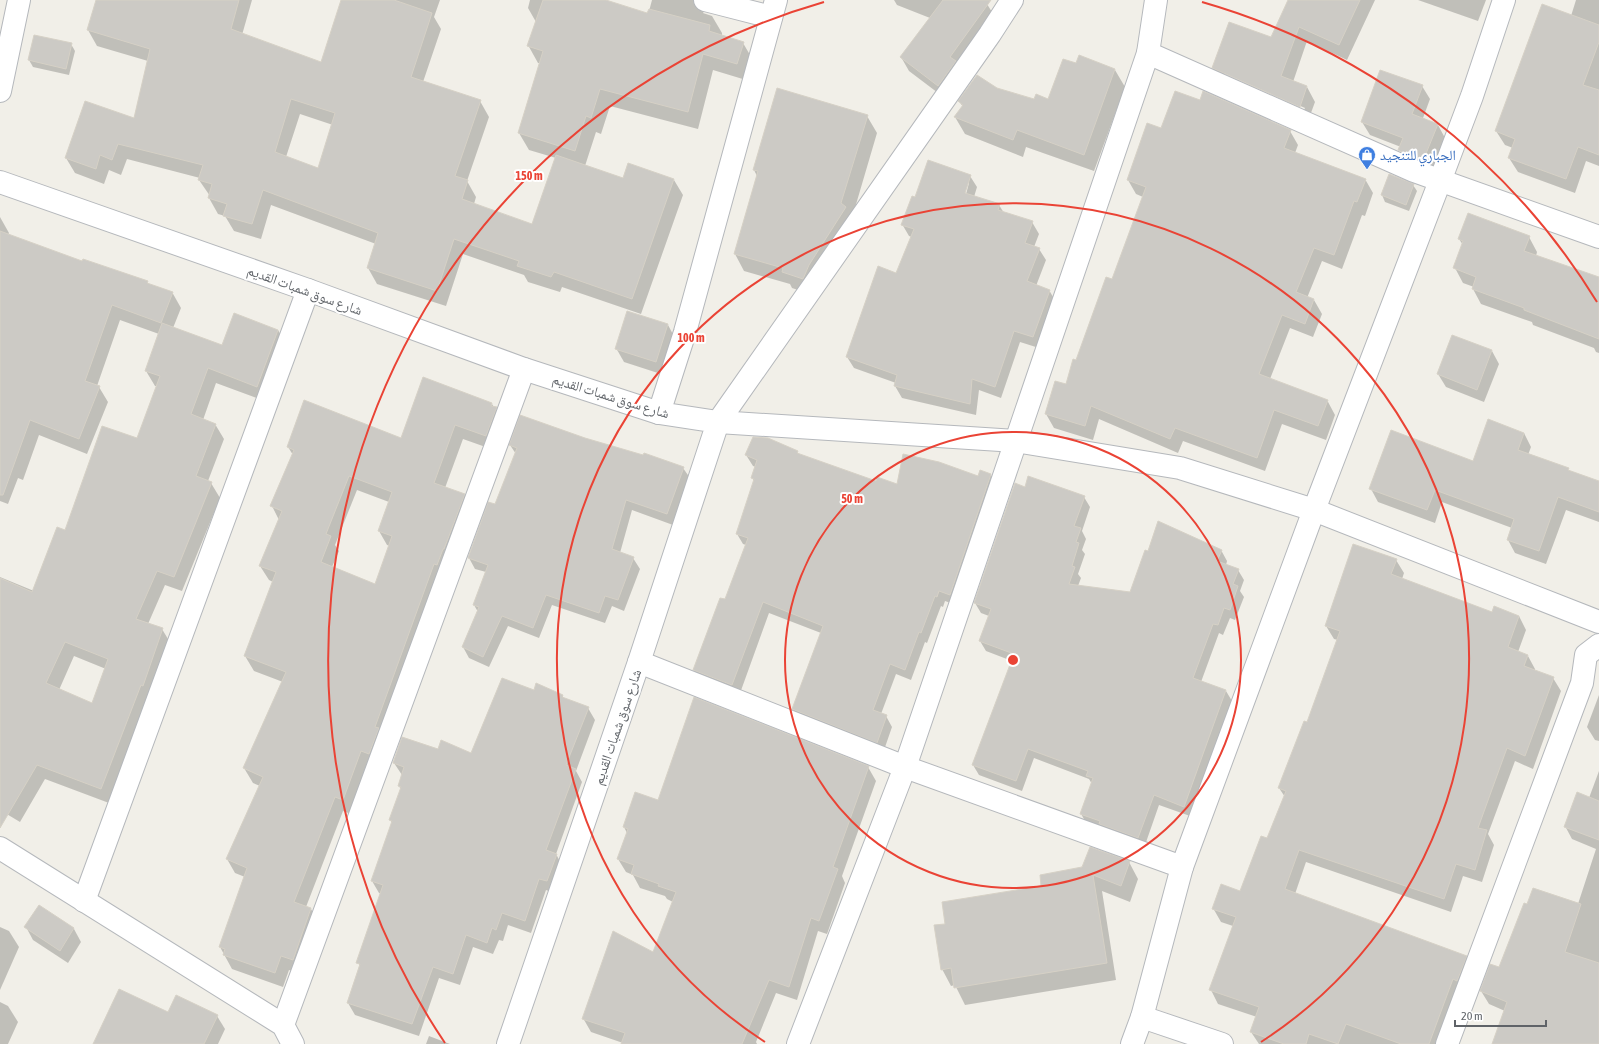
<svg xmlns="http://www.w3.org/2000/svg" width="1599" height="1044" font-family="'Asap Condensed','Noto Naskh Arabic',sans-serif">
  <style>
    .shadow { fill: #0003; fill-rule: evenodd }
    .building { fill: #cccac5; stroke: #d6d1c6; fill-rule: evenodd }
    .lines { fill: none; stroke-linecap: round; stroke-linejoin: round }
    .street-casing { stroke: #b5b8bc; stroke-width: 24 }
    .street { stroke: #fff; stroke-width: 22 }
    .ring { fill: none; stroke: #ea4335; stroke-width: 2 }
    .labels { text-anchor: middle; dominant-baseline: central; stroke-width: 4; stroke-linejoin: round; paint-order: stroke }
    .shop-label { font-size: 14px; fill: #366cbe; stroke: #fff; text-anchor: start }
    .street-label { font-size: 14px; fill: #5f6368; stroke: #fff }
    .centre { fill: #ea4335; stroke: #fff; stroke-width: 2 }
    .ring-label { font-size: 12px; text-anchor: middle; font-weight: bold; fill: #ea4335; stroke: #fff; stroke-width: 4; stroke-linejoin: round; paint-order: stroke }
  </style>
  <rect width="100%" height="100%" fill="#f1efe8"/>
  <g class="shadow">
    <path d="M97 0H252L242 35 322 64 342 0H440L434 17 441 29 423 82 480 101 489 117 467 181 476 197 474 204 532 225 556 158 529 150 519 133 540 63H538L528 45 536 22 528 8 530 0H602L648 15 652 0H739L706 8 703 13 712 16 722 33V36L743 43 753 60 746 80 713 70 698 129 610 106 601 134 596 132 585 166 623 179 674 180 683 195 641 314 562 287 560 292 528 282 524 275 463 254 446 306 377 284 368 268 376 244 271 205 261 239 234 231 225 216 218 214 209 198 210 196 199 180 200 178 127 159 121 175 109 170 104 184 75 173 66 158 134 119 148 61 97 46 88 30ZM300 114 333 125 319 169 286 157Z"/>
    <polygon points="894,0 978,0 987,4 995,17 946,99 909,71 901,57 930,18 897,5"/>
    <path d="M1290 0H1375L1347 60 1307 41 1293 82 1307 87 1315 102 1308 121 1222 82 1213 68 1272 38ZM1224 72 1305 108 1304 110 1224 74Z"/>
    <polygon points="1418,0 1486,0 1478,21"/>
    <polygon points="1576,0 1599,0 1599,166 1586,161 1575,193 1518,172 1509,158 1513,148 1505,145 1496,131 1571,16"/>
    <polygon points="71,44 75,51 69,75 33,67 29,60"/>
    <polygon points="1077,65 1115,70 1125,87 1094,171 1026,147 1023,157 965,134 955,117 963,107 959,101 1049,100"/>
    <polygon points="1422,86 1430,99 1423,118 1438,125 1445,138 1431,174 1407,164 1400,150 1401,147 1370,135 1362,122"/>
    <polygon points="867,116 877,133 852,218 813,295 792,288 790,284 744,271 735,254 757,176 754,170"/>
    <polygon points="1162,129 1290,131 1298,145 1295,153 1365,179 1373,193 1365,216 1362,215 1342,269 1322,261 1307,298 1314,300 1322,314 1313,337 1290,328 1270,379 1327,400 1335,415 1326,440 1282,424 1265,471 1183,441 1178,453 1099,419 1093,440 1054,428 1046,414 1066,385 1112,281 1143,197 1136,194 1128,180"/>
    <polygon points="1390,175 1413,185 1417,191 1409,211 1385,202 1382,195"/>
    <path d="M970 176 977 187 974 197 999 205 1004 213 1032 222 1039 234 1034 247 1039 249 1046 260 1036 286 1049 290 1056 302 1039 348 1020 342 1001 398 979 390 976 415 902 398 895 386 896 383 854 368 847 357 897 275 912 237 909 236 902 224 916 198ZM967 183H969L965 198 963 197Z"/>
    <path d="M0 217 9 233 8 235 83 262 147 282 148 284 172 292 181 308 173 328 222 346 278 330 286 345 265 401 216 383 203 420 215 424 224 439 208 481 211 483 220 498 182 591 165 585 148 624 162 629 171 644 109 803 45 779 20 822 0 810V577L34 591 66 532 138 440 157 386H155L146 371 159 334 120 320 97 386 99 387 108 402 87 454 39 435 23 480 18 478 8 504 0 501ZM74 656 106 669 93 705 59 690Z"/>
    <polygon points="1529,237 1537,252 1536,256 1599,299 1599,353 1596,352 1594,348 1533,325 1532,322 1481,304 1473,289 1474,287 1463,283 1455,268 1463,245 1459,239"/>
    <polygon points="668,325 675,338 664,375 624,362 616,348"/>
    <polygon points="1453,336 1492,351 1499,364 1484,402 1446,387 1438,374"/>
    <path d="M492 404 504 423 494 450 463 439 445 488 464 495 473 509 351 814 343 811 306 907 311 909 319 923 301 974 289 970 283 987 232 969 220 947 245 877 235 873 227 859 260 786 253 783 244 768 283 682 254 671 245 656 273 582 269 580 260 566 279 520 272 506 293 455 288 447 401 439ZM357 490 389 502 379 531 387 545 390 546 376 585 332 567 339 551 335 545Z"/>
    <polygon points="1524,433 1531,447 1528,455 1599,482 1599,522 1566,510 1546,564 1515,553 1508,540 1512,528 1442,502 1435,523 1378,502 1371,489 1474,462"/>
    <polygon points="585,439 683,468 690,478 673,525 632,510 620,553 633,558 640,569 624,611 612,606 605,623 552,605 539,638 508,626 489,667 469,658 463,647 478,612 474,605 486,572 475,569 469,558 495,506 516,454 510,445"/>
    <polygon points="797,452 799,455 876,483 898,486 979,477 981,472 991,475 997,486 956,605 945,601 943,607 941,606 927,643 925,642 911,680 896,674 881,714 886,716 892,727 883,753 799,720 793,709 821,633 769,613 739,696 700,680 694,670 726,601 746,545 743,544 737,534 754,482 752,477 756,467 753,466 746,455"/>
    <polygon points="1025,488 1084,497 1090,507 1082,531 1086,539 1082,550 1085,554 1078,574 1081,578 1078,586 1131,593 1221,550 1227,561 1226,565 1238,570 1244,580 1240,591 1244,597 1235,620 1230,618 1223,635 1219,633 1201,682 1226,691 1232,701 1190,816 1159,805 1144,848 1087,824 1081,814 1092,784 1089,779 1034,758 1022,791 979,775 973,765 1012,661 986,651 980,641 989,616 981,613 975,603"/>
    <polygon points="1396,560 1404,573 1402,579 1493,613 1519,616 1526,630 1518,652 1528,656 1535,669 1535,671 1553,678 1561,691 1533,769 1515,761 1488,834 1494,845 1482,882 1463,876 1451,912 1306,862 1295,894 1466,957 1474,970 1441,1044 1259,1044 1251,1032 1257,1017 1218,1004 1211,990 1233,926 1221,922 1213,908 1240,892 1268,840 1285,797 1279,788 1308,723 1338,640 1334,639 1326,626"/>
    <polygon points="534,692 562,695 564,699 588,708 595,720 576,771 582,782 556,854 563,867 554,893 546,890 531,933 508,925 503,941 499,940 493,954 473,947 460,985 439,978 419,1036 355,1015 348,1003 360,967 358,962 382,894 379,893 372,881 392,823 390,820 401,790 399,786 402,775 394,763 438,751 472,754"/>
    <polygon points="1599,695 1599,741 1595,740 1587,727"/>
    <polygon points="868,767 876,781 842,876 845,883 827,934 818,931 797,1000 776,993 756,1042 757,1044 622,1044 623,1043 591,1032 583,1018 653,953 673,902 667,899 665,896 640,888 633,875 626,872 618,859 627,833 624,827 658,802"/>
    <polygon points="1599,771 1599,1044 1493,1044 1505,1011 1489,1004 1481,991 1499,969 1528,905 1578,904 1596,849 1572,839 1565,826 1589,798"/>
    <polygon points="1129,862 1138,879 1130,902 1102,891 1116,980 965,1005 955,985 951,986 942,969 946,924 1043,887"/>
    <polygon points="39,906 74,929 81,942 68,963 33,940 26,927"/>
    <polygon points="0,927 9,931 19,947 0,990"/>
    <polygon points="0,1002 8,1006 18,1022 8,1044 0,1044"/>
    <polygon points="217,1016 225,1029 218,1044 107,1044"/>
    <polygon points="429,1036 450,1044 426,1044"/>
  </g>
  <g class="building">
    <path d="M96 0H239L231 29 321 62 341 0H394L432 13 411 77 481 100 455 176 468 180 462 199 532 224 556 155 623 178 628 163 674 179 632 299 554 272 551 277 517 266 519 261 454 239 437 291 367 268 378 233 263 190 252 224 223 216 227 204 208 198 212 184 198 180 203 165 118 144 112 160 100 155 96 169 65 158 85 101 134 118 150 49 87 30ZM291 99 335 113 318 168 275 152Z"/>
    <polygon points="543,0 606,0 647,13 649,9 710,25 709,31 744,42 737,64 703,54 688,112 600,89 591,118 586,116 575,151 518,133 543,51 527,46"/>
    <polygon points="943,0 991,0 950,57 956,61 938,86 900,57"/>
    <polygon points="1288,0 1360,0 1339,45 1299,27 1281,76 1307,86 1300,107 1212,68 1229,22 1271,37"/>
    <polygon points="1542,4 1599,25 1599,42 1583,85 1599,90 1599,155 1578,147 1566,179 1508,158 1515,139 1495,131"/>
    <polygon points="34,35 72,43 66,69 28,60"/>
    <polygon points="1079,55 1115,69 1084,155 1017,130 1013,140 954,117 963,105 958,101 977,75 997,88 1034,99 1036,94 1048,99 1063,59 1076,63"/>
    <polygon points="1380,70 1423,85 1412,114 1438,124 1423,161 1398,150 1403,138 1361,122"/>
    <polygon points="777,88 868,115 841,203 846,207 809,265 803,279 782,272 783,268 734,254 758,171 753,170"/>
    <polygon points="1175,91 1200,100 1203,91 1291,130 1284,148 1366,179 1357,202 1354,201 1334,255 1314,248 1296,292 1314,299 1305,324 1282,315 1259,374 1328,400 1318,426 1274,410 1257,458 1175,428 1170,439 1091,406 1085,426 1045,414 1055,381 1066,384 1073,359 1076,360 1106,277 1112,279 1146,187 1127,180 1147,123 1161,128"/>
    <polygon points="928,160 971,175 965,193 1000,204 998,210 1033,221 1025,243 1040,248 1027,281 1050,290 1033,337 1014,331 995,387 972,379 970,404 894,386 897,375 846,357 878,266 896,273 914,229 901,225 912,196 915,197"/>
    <polygon points="1389,174 1414,184 1406,205 1381,195"/>
    <polygon points="1468,213 1530,236 1524,251 1599,277 1599,339 1524,310 1524,308 1472,289 1476,277 1453,268 1463,241 1458,239"/>
    <polygon points="0,231 82,261 83,259 148,281 147,283 173,292 161,323 112,305 85,381 100,386 79,439 30,420 3,495 0,495"/>
    <polygon points="627,311 668,324 656,362 615,349"/>
    <path d="M234 313 278 330 257 387 208 368 191 414 216 424 196 476 212 482 174 577 157 571 136 619 163 628 143 686 141 685 101 789 37 765 0 828V578L32 592 57 527 65 530 102 426 137 438 160 376 145 371 162 323 222 345ZM65 642 108 659 92 703 46 683Z"/>
    <polygon points="1452,335 1492,350 1477,390 1437,374"/>
    <path d="M423 377 492 403 491 406 497 407 486 436 455 425 434 483 465 494 444 549H443L437 565 434 564 375 727 379 728 369 754 361 751 343 800 335 797 294 902 311 908 293 960 281 956 275 973 223 955 225 949 219 947 247 868 226 859 263 777 243 768 286 672 244 656 276 572 259 566 282 511 270 506 294 450 287 447 304 400 401 438ZM349 476 392 492 378 531 392 536 375 584 321 562 331 536 326 534Z"/>
    <polygon points="520,415 585,438 643,455 644,453 684,467 667,514 626,500 612,549 634,557 618,600 605,596 599,613 546,595 533,628 502,616 483,657 462,647 479,607 473,605 488,565 468,558 488,502 495,504 517,448 509,445"/>
    <polygon points="1488,419 1524,433 1518,450 1569,468 1568,470 1599,481 1599,512 1558,497 1539,551 1507,540 1514,519 1435,490 1427,510 1369,489 1391,430 1473,461"/>
    <polygon points="753,437 768,438 798,451 797,453 876,481 877,477 897,484 903,454 939,462 978,476 980,470 991,474 950,595 939,591 937,597 935,596 921,633 919,632 905,670 890,664 873,710 887,715 877,743 792,709 823,626 763,602 732,685 693,670 720,598 725,599 748,538 736,534 754,479 751,478 757,460 745,455"/>
    <polygon points="1028,476 1085,496 1074,526 1081,528 1076,542 1079,543 1072,566 1075,567 1069,584 1130,592 1145,550 1148,551 1158,521 1222,550 1217,561 1239,569 1233,584 1238,586 1230,610 1224,608 1218,625 1213,624 1193,678 1226,690 1184,807 1154,795 1138,838 1099,824 1100,821 1080,814 1093,778 1086,776 1088,771 1028,749 1016,781 972,765 1014,654 979,641 991,609 974,603 1015,483 1025,487"/>
    <polygon points="1353,544 1397,559 1391,574 1492,612 1494,606 1519,616 1508,647 1528,655 1524,666 1554,677 1525,756 1507,748 1478,828 1487,830 1475,870 1456,864 1444,899 1299,850 1285,889 1467,956 1457,981 1453,979 1429,1044 1401,1044 1346,1024 1338,1044 1309,1034 1306,1044 1284,1044 1250,1032 1259,1007 1209,990 1236,917 1212,909 1221,884 1240,891 1261,836 1267,838 1286,791 1278,788 1304,721 1307,722 1340,631 1325,626"/>
    <polygon points="502,678 534,690 536,683 563,695 562,697 589,707 566,765 576,769 546,850 557,854 547,881 539,879 525,921 502,913 496,930 492,928 487,943 466,935 453,974 433,967 412,1024 347,1003 360,964 356,963 383,885 371,881 392,821 389,820 401,787 398,786 404,767 393,763 402,737 438,749 441,740 471,753"/>
    <polygon points="694,697 869,766 833,867 838,869 819,921 811,918 789,987 769,980 742,1044 621,1044 625,1033 582,1019 613,931 653,952 676,892 658,886 659,884 631,874 634,865 617,859 628,829 623,827 635,792 658,800"/>
    <polygon points="1577,792 1599,801 1599,840 1564,827"/>
    <polygon points="1090,847 1130,861 1121,886 1093,875 1107,963 954,988 951,968 941,970 934,925 945,924 942,902 1041,886 1040,875 1082,867"/>
    <polygon points="1533,888 1581,904 1565,952 1599,963 1599,1044 1492,1044 1507,1002 1480,991 1490,964 1499,967 1524,903 1527,904"/>
    <polygon points="39,905 74,928 60,951 24,927"/>
    <polygon points="119,989 168,1012 176,995 218,1015 204,1044 93,1044"/>
  </g>
  <g class="lines">
    <defs>
      <g id="street">
        <polyline points="705,0 771,17"/>
        <polyline points="1148,53 1414,171 1599,237"/>
        <polyline points="0,91 19,0"/>
        <polyline points="0,182 308,290 524,369 659,413 718,422 639,662 508,1044"/>
        <polyline points="659,413 685,332 776,0"/>
        <polyline points="718,422 1016,441 1180,468 1314,510 1599,622"/>
        <polyline points="718,422 990,34 1012,0"/>
        <polyline points="639,662 905,767 1182,867"/>
        <polyline points="0,848 283,1025 293,1044"/>
        <polyline points="84,901 308,290"/>
        <polyline points="1142,1017 1222,1044"/>
        <polyline points="283,1025 524,369"/>
        <polyline points="798,1044 905,767 1148,53 1156,0"/>
        <polyline points="1132,1044 1142,1017 1182,867 1314,510 1440,181 1472,96 1504,0"/>
        <polyline points="1447,1044 1582,683 1586,655 1599,645"/>
      </g>
    </defs>
    <use href="#street" class="street-casing"/>
    <use href="#street" class="street"/>
  </g>
  <g class="ring">
    <circle cx="1013" cy="660" r="228"/>
    <path d="M765 1042A456 456 0 1 1 1261 1042"/>
    <path d="M445 1043A685 685 0 0 1 824 2M1202 2A685 685 0 0 1 1597 302"/>
  </g>
  <defs>
    <symbol id="shop-pin" viewBox="-11 -11 22 30"><path d="M0 17L-7.5 6A9.5 9.5 0 1 1 7.5 6Z" fill="#3f7fe0" stroke="#fff"/><path d="M-5-2.5h2.3a2.7 3.5 0 0 1 5.4 0H5L5.5 6h-11ZM-1.5-2.5h3a1.5 2.3 0 0 0-3 0Z" fill="#fff"/></symbol>
  </defs>
  <g fill-rule="evenodd">
    <use href="#shop-pin" x="1357" y="145" width="20" height="27"/>
  </g>
  <g class="labels">
    <g class="shop-label">
      <text x="1380" y="155">الجباري للتنجيد</text>
    </g>
    <g class="street-label">
      <text transform="translate(305 290) rotate(20)">شارع سوق شمبات القديم</text>
      <text transform="translate(611 396) rotate(17)">شارع سوق شمبات القديم</text>
      <text transform="translate(617 727) rotate(-71)">شارع سوق شمبات القديم</text>
    </g>
  </g>
  <circle cx="1013" cy="660" r="6" class="centre"/>
  <g class="ring-label">
    <text x="529" y="180">150 m</text>
    <text x="691" y="342">100 m</text>
    <text x="852" y="503">50 m</text>
  </g>
  <path d="M1455 1020v6h91v-6" fill="none" stroke="#5f6368" stroke-width="2"/>
  <text x="1461" y="1020" font-size="12" fill="#5f6368" stroke="#ffffff" stroke-width="3" paint-order="stroke">20 m</text>
</svg>
